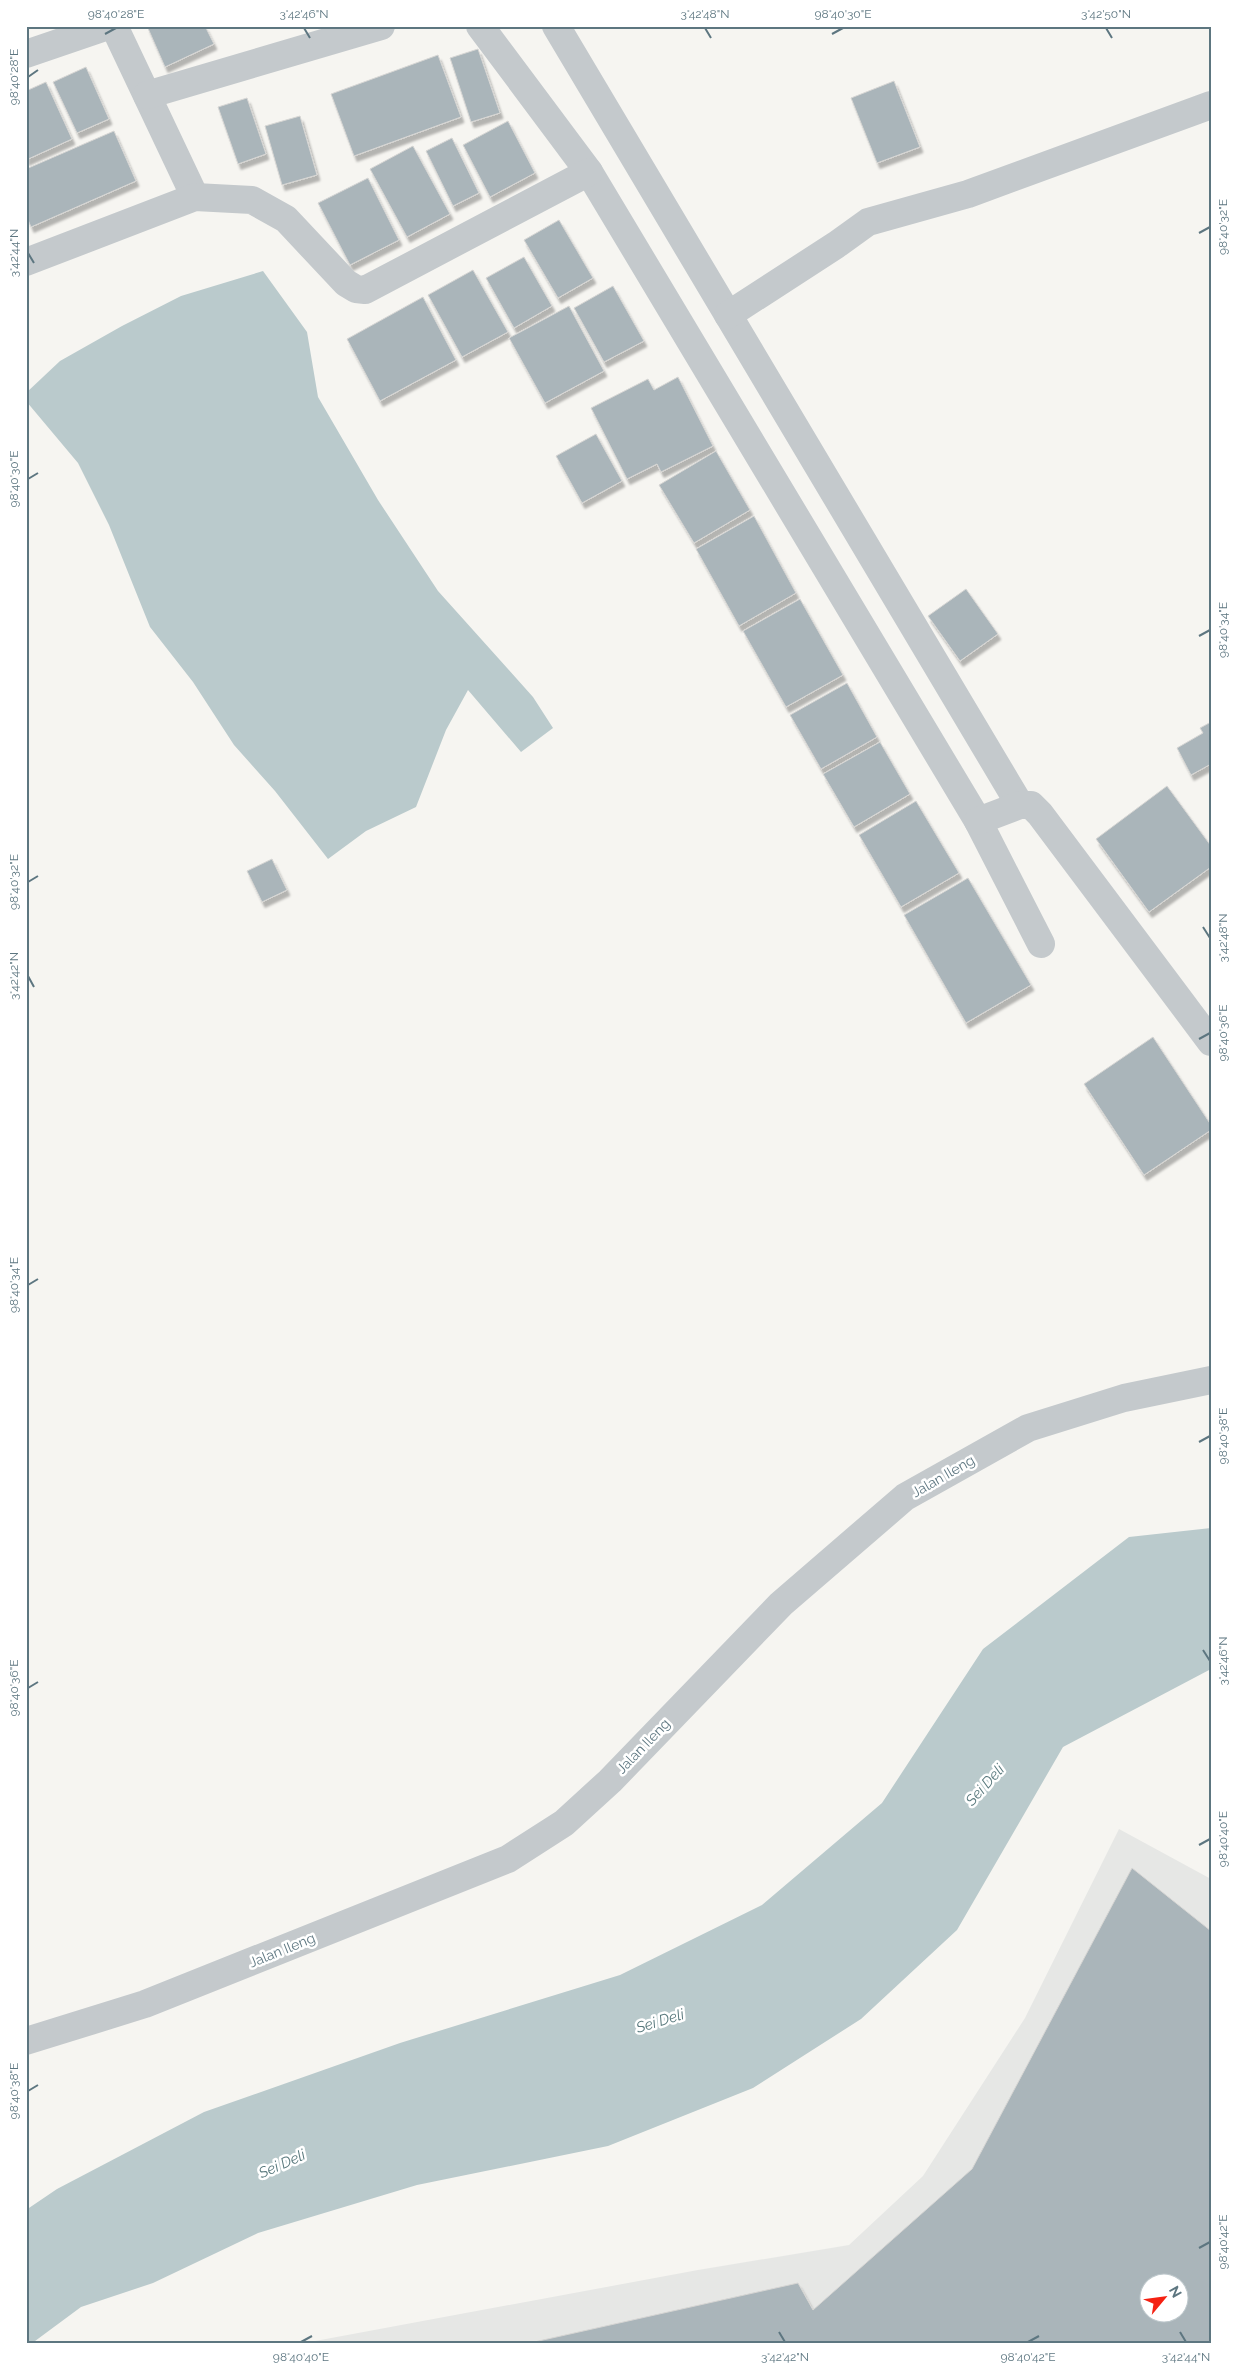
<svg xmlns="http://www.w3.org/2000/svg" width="1237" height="2370" font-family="Raleway,sans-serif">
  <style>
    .built { fill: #e6e7e5; fill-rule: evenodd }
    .water { fill: #bacacc }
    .building { fill: #aab5ba; stroke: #d7d6d4; fill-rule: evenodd; filter: url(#shadow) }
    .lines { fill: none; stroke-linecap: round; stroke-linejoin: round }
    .minor { stroke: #c4c9cc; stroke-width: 28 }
    .tertiary { stroke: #c4c9cc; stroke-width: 28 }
    .ticks { fill: none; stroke: #5d7680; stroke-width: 2 }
    .labels { text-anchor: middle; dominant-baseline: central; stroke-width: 5; stroke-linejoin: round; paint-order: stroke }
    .street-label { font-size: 14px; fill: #5d7680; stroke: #fff }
    .water-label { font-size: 15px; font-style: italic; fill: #58787c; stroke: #fff }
    .neatline { fill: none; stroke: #5d7680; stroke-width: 2 }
    .ticks-label { font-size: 12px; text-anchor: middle; fill: #5d7680 }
  </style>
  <defs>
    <filter id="shadow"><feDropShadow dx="3" dy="5.5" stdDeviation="1" flood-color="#0004"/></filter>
  </defs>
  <rect width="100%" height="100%" fill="#f6f5f1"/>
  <path class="built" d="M1119 1829 1211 1879V2344H299L698 2270 849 2245 923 2176 1025 2018ZM1150 2282H1180V2312H1150Z"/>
  <g class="water">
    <polygon points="263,271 307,332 318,397 378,500 438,591 533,697 553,728 521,752 468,690 446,730 416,807 366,831 328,859 275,791 234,745 193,682 150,627 109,525 78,463 26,401 26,393 60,361 122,326 181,296"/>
    <polygon points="1211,1528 1211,1669 1063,1747 957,1930 861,2019 753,2088 608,2146 417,2185 258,2233 153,2283 81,2307 31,2344 26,2344 26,2210 57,2189 204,2112 400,2043 620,1975 762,1905 882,1803 983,1649 1129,1537"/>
  </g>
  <g class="building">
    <polygon points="147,26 205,26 214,44 165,67"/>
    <polygon points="478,49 500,113 471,122 450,58"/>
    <polygon points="438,55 461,117 354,156 331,94"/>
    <polygon points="86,67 109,119 77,133 53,82"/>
    <polygon points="894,81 920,147 877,163 851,98"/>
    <polygon points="46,82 72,139 26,160 26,91"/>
    <polygon points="247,98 266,154 238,164 218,107"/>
    <polygon points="300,116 317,175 282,185 265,126"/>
    <polygon points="508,121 535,173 490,197 463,145"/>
    <polygon points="114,131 136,181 31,227 26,215 26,169"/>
    <polygon points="452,138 479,193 453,206 426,151"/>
    <polygon points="413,146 450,214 407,237 370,169"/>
    <polygon points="368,178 399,240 350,265 318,203"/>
    <polygon points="559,220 593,278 558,298 524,240"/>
    <polygon points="524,257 552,306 514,328 486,278"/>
    <polygon points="473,270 508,332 462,357 428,295"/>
    <polygon points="613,286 644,341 604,362 574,308"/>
    <polygon points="423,297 456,360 380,401 347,339"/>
    <polygon points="569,306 604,371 545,403 509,338"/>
    <polygon points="678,377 713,446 661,472 657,464 627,479 591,408 648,379 654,390"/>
    <polygon points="596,434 622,481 582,503 556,456"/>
    <polygon points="716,451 750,510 694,543 659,485"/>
    <polygon points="754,516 796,593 739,626 696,549"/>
    <polygon points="966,589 998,634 960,661 928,616"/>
    <polygon points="800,599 843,675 786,707 743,631"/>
    <polygon points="847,683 877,737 821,769 790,715"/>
    <polygon points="1211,722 1211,764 1191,775 1177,748 1203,733 1200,728"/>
    <polygon points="880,742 910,794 854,827 823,774"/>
    <polygon points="1167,786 1211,846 1211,867 1149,912 1096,839"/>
    <polygon points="916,801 959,873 901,907 859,835"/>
    <polygon points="272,859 287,890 262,902 247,871"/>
    <polygon points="968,878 1031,985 966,1023 904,915"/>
    <polygon points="1153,1037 1211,1125 1211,1130 1144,1175 1084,1084"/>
    <path d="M1132 1868 1211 1931V2344H525L798 2283 813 2310 972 2169ZM1150 2282H1180V2312H1150Z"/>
  </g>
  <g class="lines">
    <g class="minor">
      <polyline points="114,26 195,197"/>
      <polyline points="480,26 589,172 978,821 1041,944"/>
      <polyline points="556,26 1020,805"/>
      <polyline points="26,54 108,26"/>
      <polyline points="147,95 381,26"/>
      <polyline points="26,262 195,197 252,200 286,219 346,283 356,289 365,290 589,172"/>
      <polyline points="728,315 836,245 868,222 968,194 1211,105"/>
      <polyline points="978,821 1020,805 1031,805 1040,814 1211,1042"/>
    </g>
    <polyline class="tertiary" points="26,2041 145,2004 508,1859 564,1823 610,1781 781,1604 905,1497 1028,1428 1124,1398 1211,1380"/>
  </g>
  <path class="ticks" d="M304 28 310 38M705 28 711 38M1106 28 1112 38M105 34 116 28M832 34 843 28M28 77 38 70M1199 233 1210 227M28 253 34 263M28 479 38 473M1199 636 1210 630M28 882 38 876M1203 927 1210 938M28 976 34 987M1199 1039 1210 1033M28 1285 38 1279M1199 1442 1210 1436M1203 1650 1210 1661M28 1688 38 1682M1199 1845 1210 1839M28 2091 38 2085M1199 2248 1210 2242M779 2332 785 2342M1180 2332 1186 2342M301 2342 312 2336M1028 2342 1039 2336"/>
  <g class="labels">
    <g class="street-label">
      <text transform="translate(943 1476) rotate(-30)">Jalan Ileng</text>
      <text transform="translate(643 1746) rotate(-46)">Jalan Ileng</text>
      <text transform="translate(282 1950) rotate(-22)">Jalan Ileng</text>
    </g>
    <g class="water-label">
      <text transform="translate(985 1785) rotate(-48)">Sei Deli</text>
      <text transform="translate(660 2021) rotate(-17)">Sei Deli</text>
      <text transform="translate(282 2164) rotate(-24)">Sei Deli</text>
    </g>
  </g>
  <rect width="1237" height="2370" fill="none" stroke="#ffffff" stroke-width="55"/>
  <g transform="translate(1164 2298) rotate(61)"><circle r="24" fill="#ffffff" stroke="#bec8cc"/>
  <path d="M0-4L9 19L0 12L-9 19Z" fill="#f52112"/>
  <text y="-8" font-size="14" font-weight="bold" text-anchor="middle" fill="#5d7680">N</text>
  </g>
  <rect x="28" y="28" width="1182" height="2314" class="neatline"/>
  <g class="ticks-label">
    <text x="116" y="18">98°40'28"E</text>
    <text x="304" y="18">3°42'46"N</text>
    <text x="705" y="18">3°42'48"N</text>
    <text x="843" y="18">98°40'30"E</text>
    <text x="1106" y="18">3°42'50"N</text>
    <text transform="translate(14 77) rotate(-90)" y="4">98°40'28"E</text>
    <text transform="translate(1223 227) rotate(-90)" y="4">98°40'32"E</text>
    <text transform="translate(14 253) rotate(-90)" y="4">3°42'44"N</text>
    <text transform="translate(14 479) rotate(-90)" y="4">98°40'30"E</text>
    <text transform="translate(1223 630) rotate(-90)" y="4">98°40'34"E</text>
    <text transform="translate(14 882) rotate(-90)" y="4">98°40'32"E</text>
    <text transform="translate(1223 938) rotate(-90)" y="4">3°42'48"N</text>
    <text transform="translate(14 976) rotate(-90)" y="4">3°42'42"N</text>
    <text transform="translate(1223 1033) rotate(-90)" y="4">98°40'36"E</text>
    <text transform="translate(14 1285) rotate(-90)" y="4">98°40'34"E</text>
    <text transform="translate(1223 1436) rotate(-90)" y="4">98°40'38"E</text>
    <text transform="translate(1223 1661) rotate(-90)" y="4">3°42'46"N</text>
    <text transform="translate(14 1688) rotate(-90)" y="4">98°40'36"E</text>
    <text transform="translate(1223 1839) rotate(-90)" y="4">98°40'40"E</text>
    <text transform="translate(14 2091) rotate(-90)" y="4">98°40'38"E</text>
    <text transform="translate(1223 2242) rotate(-90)" y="4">98°40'42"E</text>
    <text x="301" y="2361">98°40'40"E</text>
    <text x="785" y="2361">3°42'42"N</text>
    <text x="1028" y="2361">98°40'42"E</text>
    <text x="1186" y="2361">3°42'44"N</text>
  </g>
</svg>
